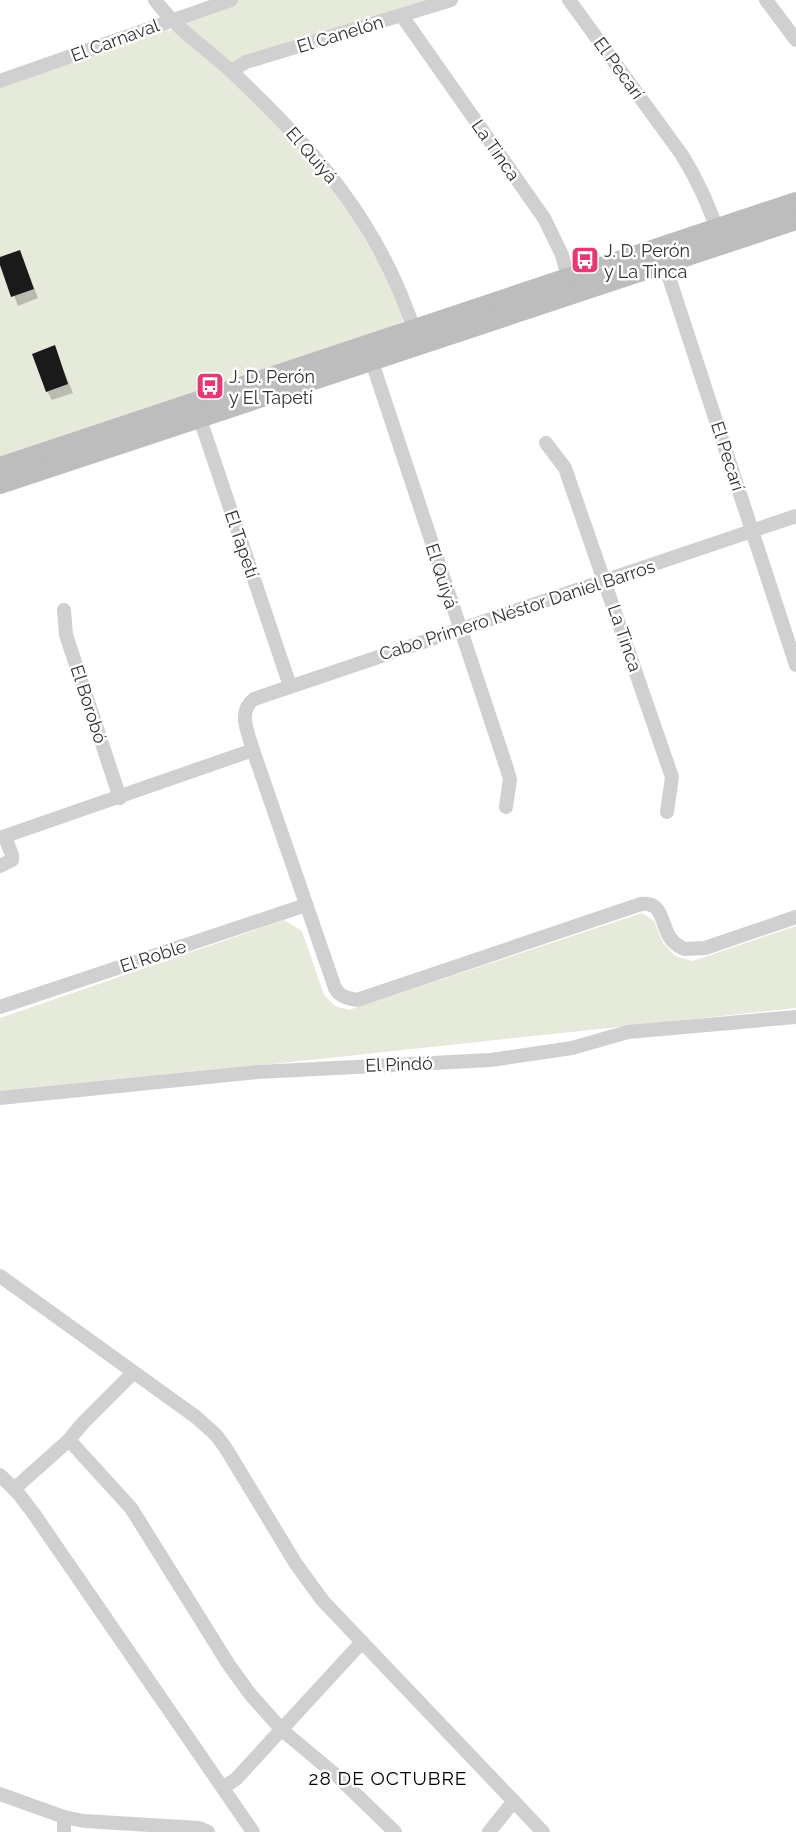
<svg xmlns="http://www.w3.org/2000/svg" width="796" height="1832" font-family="Raleway,sans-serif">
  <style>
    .green { fill: #e6eadb }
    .shadow { fill: #0003 }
    .building { fill: #1a1a1a }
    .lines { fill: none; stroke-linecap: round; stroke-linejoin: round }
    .street { stroke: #d0d0d0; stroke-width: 14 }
    .secondary { stroke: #bdbdbd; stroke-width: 20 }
    .labels { text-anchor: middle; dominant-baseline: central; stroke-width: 5; stroke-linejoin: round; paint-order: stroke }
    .street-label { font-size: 18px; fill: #333; stroke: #fff }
    .poi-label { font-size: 18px; fill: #333; stroke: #fff; text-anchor: start }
    .neighbourhood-label { font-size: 19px; letter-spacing: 1px; fill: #000; stroke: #fff }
  </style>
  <rect width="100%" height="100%" fill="#fff"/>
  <g class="green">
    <polygon points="231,0 451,0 231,71 171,20"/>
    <polygon points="171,30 183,34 298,142 351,214 385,274 403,314 402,322 395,327 0,462 0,84 159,31"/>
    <polygon points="642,913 654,921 663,943 675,956 693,961 796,926 796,1008 0,1093 0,1018 284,920 302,931 324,995 335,1006 349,1010"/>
  </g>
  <g class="shadow">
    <polygon points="20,252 38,298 18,306 0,259"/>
    <polygon points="54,347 73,393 52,400 47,391"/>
  </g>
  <g class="building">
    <polygon points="20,250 34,289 11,297 0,265 0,257"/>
    <polygon points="55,345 68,384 46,392 32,354"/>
  </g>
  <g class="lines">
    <g class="street">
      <path d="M155 0C176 29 206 48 232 72 316 151 381 224 416 336"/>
      <path d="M569 0 682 155C698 181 710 207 719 236"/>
      <polyline points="766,0 796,40"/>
      <polyline points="402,16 544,218 562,255 570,285"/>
      <polyline points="231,71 246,62 451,0"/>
      <polyline points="0,81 231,0"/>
      <polyline points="662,256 796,665"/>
      <polyline points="369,353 507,769 510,779 506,807"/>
      <polyline points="197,410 290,686"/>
      <polyline points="546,443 565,468 672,777 667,812"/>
      <path d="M796 516 254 699C237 712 248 732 253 750L335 988C340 997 347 998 357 1000L641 904C662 901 661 922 669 936 672 942 678 946 684 949L705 948 796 917"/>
      <polyline points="64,610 66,635 120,798"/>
      <polyline points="0,838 253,750"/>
      <polyline points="0,866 12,860 12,855 5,837"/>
      <polyline points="0,1007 306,905"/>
      <polyline points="0,1098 258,1072 491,1060 572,1048 628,1032 796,1017"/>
      <polyline points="0,1276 196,1417 216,1435 225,1447 296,1564 323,1601 543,1832"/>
      <polyline points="69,1440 131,1508 229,1665 250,1694 282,1730 337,1776 395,1832"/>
      <polyline points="0,1475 18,1493 34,1514 253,1832"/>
      <polyline points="14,1489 69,1440 82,1424 132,1374"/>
      <polyline points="224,1787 236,1779 362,1642"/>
      <polyline points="0,1794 64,1817 64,1832"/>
      <polyline points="64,1817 84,1821 199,1828 208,1832"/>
      <polyline points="489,1832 514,1801"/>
    </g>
    <g class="secondary">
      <polyline points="0,467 796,202"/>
      <polyline points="0,484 796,220"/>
    </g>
  </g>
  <defs>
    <symbol id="bus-square" viewBox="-11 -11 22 22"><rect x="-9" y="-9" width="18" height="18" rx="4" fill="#e53972" stroke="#fff"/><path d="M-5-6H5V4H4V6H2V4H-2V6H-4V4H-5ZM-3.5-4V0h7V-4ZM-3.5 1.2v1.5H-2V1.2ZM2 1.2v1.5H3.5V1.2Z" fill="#fff"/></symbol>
  </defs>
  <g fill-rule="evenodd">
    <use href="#bus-square" x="569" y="244" width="32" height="32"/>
    <use href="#bus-square" x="194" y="370" width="32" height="32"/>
  </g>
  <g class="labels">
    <g class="street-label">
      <text transform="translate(340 34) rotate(-17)">El Canelón</text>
      <text transform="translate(115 40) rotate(-20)">El Carnaval</text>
      <text transform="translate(619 68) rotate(54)">El Pecarí</text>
      <text transform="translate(496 150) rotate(55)">La Tinca</text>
      <text transform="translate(312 155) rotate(49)">El Quiyá</text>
      <text transform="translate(728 456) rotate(72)">El Pecarí</text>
      <text transform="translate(242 544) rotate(71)">El Tapetí</text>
      <text transform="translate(442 576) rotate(72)">El Quiyá</text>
      <text transform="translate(517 610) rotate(-18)">Cabo Primero Néstor Daniel Barros</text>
      <text transform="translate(625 638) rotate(71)">La Tinca</text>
      <text transform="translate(89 704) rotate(72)">El Borobó</text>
      <text transform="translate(153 956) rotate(-18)">El Roble</text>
      <text transform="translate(399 1064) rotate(-2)">El Pindó</text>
    </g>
    <g class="poi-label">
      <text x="604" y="250">J. D. Perón<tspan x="604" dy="21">y La Tinca</tspan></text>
      <text x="229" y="376">J. D. Perón<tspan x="229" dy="21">y El Tapetí</tspan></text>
    </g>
    <g class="neighbourhood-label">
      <text x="388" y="1778">28 DE OCTUBRE</text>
    </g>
  </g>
</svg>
